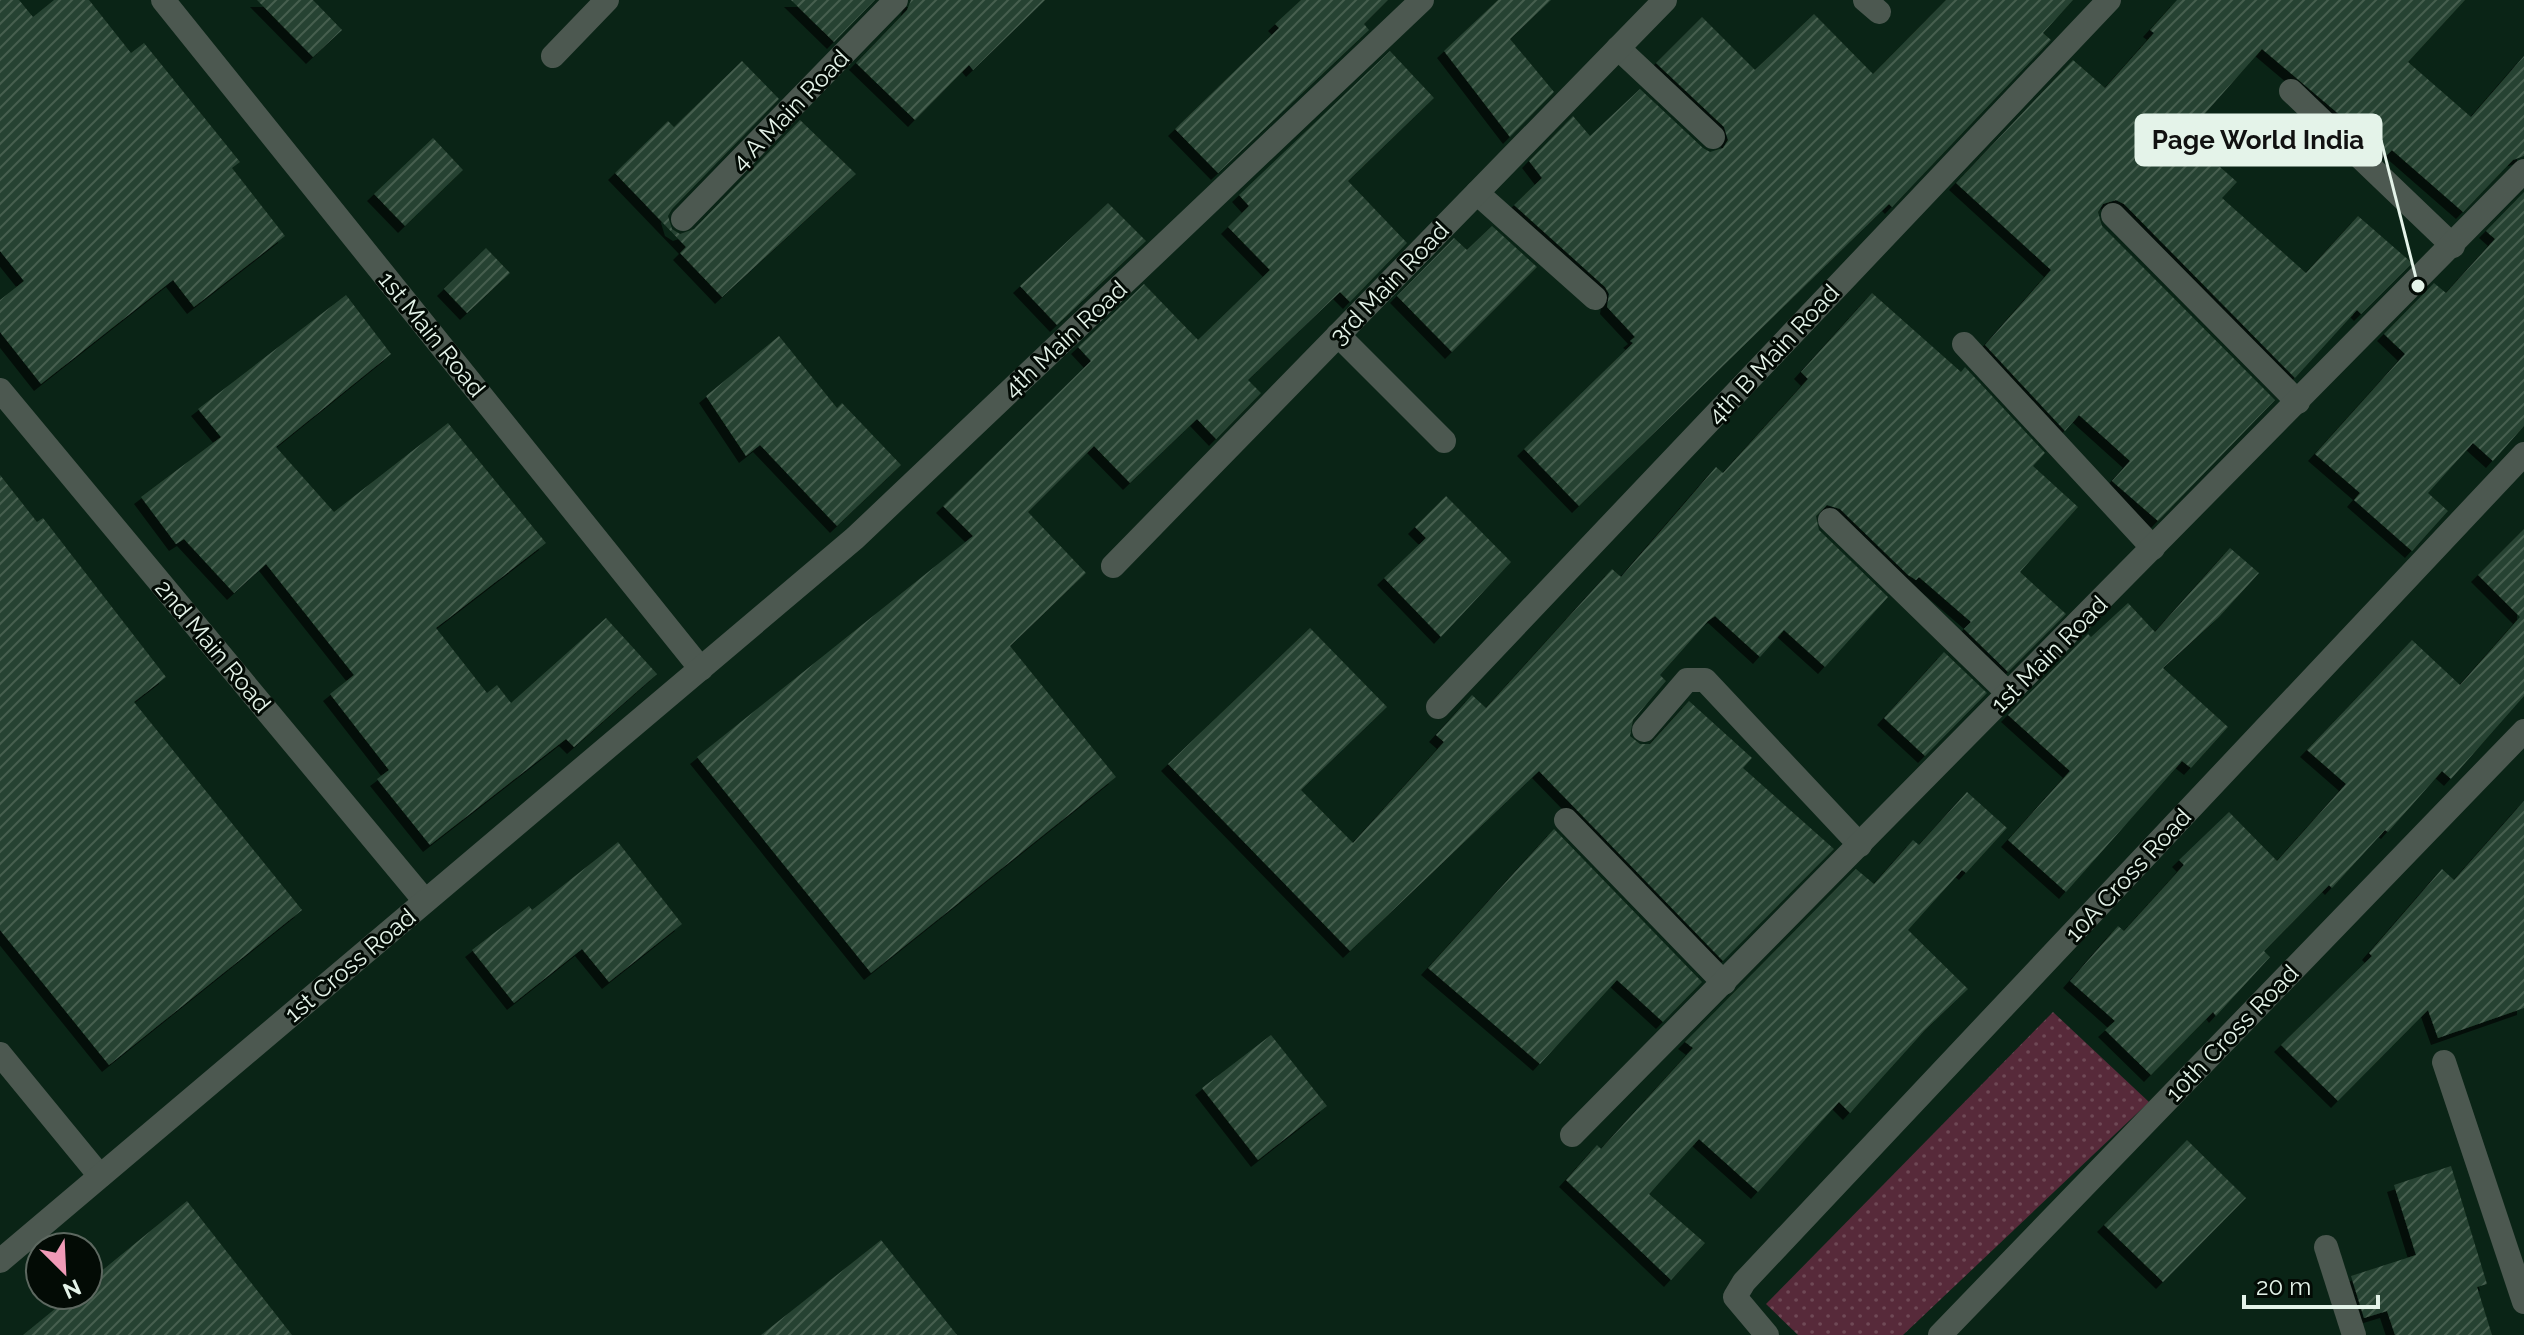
<svg xmlns="http://www.w3.org/2000/svg" width="2524" height="1335" font-family="Raleway,sans-serif">
  <style>
    .park { fill: url(#park-dots) }
    .building { fill: url(#building-hatch); filter: url(#shadow) }
    .lines { fill: none; stroke-linecap: round; stroke-linejoin: round }
    .minor { stroke: #4c5850; stroke-width: 24 }
    .labels { text-anchor: middle; dominant-baseline: central; stroke-width: 6; stroke-linejoin: round; paint-order: stroke }
    .street-label { font-size: 24px; fill: #e4f3e9; stroke: #030b05 }
    .leader { fill: none; stroke: #e4f3e9; stroke-width: 3 }
    .callout-dot { fill: #e4f3e9; stroke: #030b05; stroke-width: 3 }
    .callout { fill: #e4f3e9; stroke: #e4f3e9; stroke-width: 3 }
    .callout-label { font-size: 26px; text-anchor: middle; font-weight: bold; fill: #111 }
  </style>
  <defs>
    <pattern id="park-dots" width="8" height="8" patternUnits="userSpaceOnUse" patternTransform="scale(2)"><rect width="8" height="8" fill="#572a3a"/><path d="M2 2h.1M6 6h.1" fill="none" stroke="#6f4956" stroke-width="1.8" stroke-linecap="round"/></pattern>
    <pattern id="building-hatch" width="6" height="6" patternUnits="userSpaceOnUse" patternTransform="scale(2)"><rect width="6" height="6" fill="#274231"/><path d="M-1 1l2-2M0 6l6-6M5 7l2-2" fill="none" stroke="#465e4f"/></pattern>
    <filter id="shadow"><feDropShadow dx="-7" dy="7" stdDeviation="0" flood-color="#0009"/></filter>
  </defs>
  <rect width="100%" height="100%" fill="#0a2416"/>
  <polygon class="park" points="2053,1012 2149,1102 1903,1335 1798,1335 1766,1304"/>
  <g class="building">
    <polygon points="0,0 19,0 33,17 54,0 89,0 131,53 144,43 240,162 232,168 285,236 194,307 173,280 41,384 0,332 0,300 24,281 0,251"/>
    <polygon points="257,0 313,0 342,30 313,57"/>
    <polygon points="791,0 875,0 834,42"/>
    <polygon points="911,0 1045,0 973,70 969,65 915,120 856,63 907,10"/>
    <polygon points="1301,0 1388,0 1364,24 1369,30 1218,173 1175,129 1279,28 1275,24"/>
    <polygon points="1498,0 1551,0 1510,39 1554,92 1510,137 1444,51"/>
    <polygon points="1946,0 2073,0 2043,33 2051,40 1892,207 1889,204 1579,506 1524,449 1633,343 1630,341 1635,337 1607,307 1609,294 1605,287 1514,205 1542,178 1529,161 1573,116 1590,136 1640,89 1703,148 1710,152 1723,148 1728,140 1724,127 1656,63 1702,17 1755,70 1814,14 1873,74"/>
    <polygon points="2177,0 2465,0 2408,62 2471,117 2524,56 2524,156 2513,160 2463,212 2392,150 2387,155 2262,49 2185,136 2237,182 2222,198 2306,273 2358,216 2412,263 2361,314 2357,310 2295,378 2124,204 2116,200 2103,204 2098,212 2102,226 2275,400 2158,521 2112,481 2130,461 2079,415 2065,431 1985,345 2051,270 1956,183 2073,60 2105,88 2154,33 2150,30"/>
    <polygon points="1390,51 1434,98 1348,181 1407,243 1350,302 1340,292 1248,380 1261,393 1216,439 1197,419 1130,483 1094,446 1028,512 1086,573 1010,646 1116,777 871,973 697,757 973,536 943,506 1091,361 1078,347 1144,284 1198,340 1270,270 1228,227 1249,206 1239,195"/>
    <polygon points="742,61 779,99 672,209 668,216 672,229 680,234 694,229 800,120 856,174 722,297 680,253 686,247 615,173 668,121 674,127"/>
    <polygon points="433,138 463,170 405,226 374,194"/>
    <polygon points="2524,192 2524,426 2493,461 2473,443 2428,493 2448,511 2412,551 2354,500 2360,493 2315,454 2405,354 2384,334 2434,283 2446,293 2495,239 2486,231"/>
    <polygon points="1108,203 1146,241 1057,325 1020,286"/>
    <polygon points="1492,226 1537,267 1452,352 1397,296 1454,238 1467,250"/>
    <polygon points="486,248 510,273 467,313 444,289"/>
    <polygon points="1872,293 1961,372 1965,367 2045,453 2033,466 2078,507 2020,572 2066,614 2008,672 1964,629 1971,622 1919,577 1916,580 1908,575 1840,509 1827,505 1816,516 1819,530 1888,597 1825,667 1784,630 1760,657 1715,616 1708,621 1660,675 1666,681 1633,720 1630,736 1640,744 1650,744 1689,701 1752,758 1743,768 1834,849 1723,961 1539,771 1350,951 1168,764 1310,628 1387,707 1301,790 1353,843 1444,742 1436,735 1472,695 1486,708 1612,569 1621,577 1716,467 1723,473 1808,379 1801,372"/>
    <polygon points="346,295 391,354 276,447 334,512 448,423 546,543 436,628 487,693 497,685 511,703 606,618 657,674 574,747 566,739 430,845 377,779 389,770 330,694 354,675 266,564 234,593 184,539 176,544 141,497 221,437 198,409"/>
    <polygon points="779,336 837,408 842,403 901,465 837,526 760,445 746,456 706,396"/>
    <polygon points="0,475 37,522 43,518 166,677 134,702 302,910 109,1065 0,930"/>
    <polygon points="1446,496 1511,562 1441,637 1384,578 1426,538 1415,527"/>
    <polygon points="2524,529 2524,696 2451,779 2442,771 2388,832 2385,830 2332,888 2329,885 2264,951 2270,957 2216,1016 2213,1012 2151,1075 2105,1030 2115,1021 2070,981 2118,926 2124,931 2184,865 2179,860 2229,812 2277,861 2346,784 2307,750 2412,640 2460,685 2520,617 2478,575"/>
    <polygon points="2230,548 2259,573 2219,617 2163,668 2228,727 2191,768 2182,761 2066,892 2008,840 2070,771 2008,715 2088,634 2091,637 2128,603 2155,632"/>
    <polygon points="1944,652 1987,693 1925,756 1884,718"/>
    <polygon points="1967,792 2007,828 1966,873 1962,870 1908,930 1968,989 1925,1030 1850,1113 1839,1102 1758,1192 1699,1139 1649,1194 1705,1243 1671,1280 1566,1180 1597,1145 1601,1149 1693,1048 1685,1042 1856,869 1874,884 1913,840 1919,845"/>
    <polygon points="2524,801 2524,1008 2438,1038 2428,1010 2338,1101 2281,1045 2372,956 2369,953 2442,869 2454,880"/>
    <polygon points="1554,829 1702,982 1663,1022 1617,980 1540,1064 1428,968"/>
    <polygon points="618,842 682,924 609,982 582,949 514,1003 472,950 529,906 532,910"/>
    <polygon points="1271,1035 1327,1106 1258,1160 1202,1088"/>
    <polygon points="2187,1140 2246,1198 2163,1282 2104,1225"/>
    <polygon points="2451,1166 2487,1284 2477,1287 2492,1335 2395,1335 2387,1311 2364,1318 2351,1276 2416,1255 2394,1185"/>
    <polygon points="187,1201 292,1335 23,1335 72,1295 88,1295 88,1282"/>
    <polygon points="881,1240 957,1335 761,1335"/>
  </g>
  <g class="lines">
    <g class="minor">
      <polyline points="163,0 701,669"/>
      <polyline points="1865,0 1879,12"/>
      <polyline points="1618,48 1713,137"/>
      <polyline points="553,56 607,0"/>
      <polyline points="2291,91 2453,246"/>
      <polyline points="1477,193 1595,298"/>
      <polyline points="2113,215 2298,402"/>
      <polyline points="683,219 896,0"/>
      <polyline points="1338,335 1444,441"/>
      <polyline points="1964,344 2153,548"/>
      <polyline points="0,390 425,901"/>
      <polyline points="1830,520 2009,694"/>
      <polyline points="1113,566 1665,0"/>
      <polyline points="1438,707 2109,0"/>
      <polyline points="1644,730 1687,680 1705,680 1860,845"/>
      <polyline points="1566,820 1724,983"/>
      <polyline points="0,1054 100,1176"/>
      <polyline points="2444,1062 2524,1302"/>
      <polyline points="1572,1135 2524,171"/>
      <polyline points="2326,1247 2354,1335"/>
      <polyline points="0,1261 855,538 1422,0"/>
      <polyline points="1767,1335 1735,1297 1744,1282 2524,454"/>
      <polyline points="1940,1335 2524,731"/>
    </g>
  </g>
  <g class="labels">
    <g class="street-label">
      <text transform="translate(790 110) rotate(-46)">4 A Main Road</text>
      <text transform="translate(1389 283) rotate(-46)">3rd Main Road</text>
      <text transform="translate(432 334) rotate(51)">1st Main Road</text>
      <text transform="translate(1065 339) rotate(-43)">4th Main Road</text>
      <text transform="translate(1773 354) rotate(-47)">4th B Main Road</text>
      <text transform="translate(213 646) rotate(50)">2nd Main Road</text>
      <text transform="translate(2049 654) rotate(-45)">1st Main Road</text>
      <text transform="translate(2128 875) rotate(-47)">10A Cross Road</text>
      <text transform="translate(350 965) rotate(-40)">1st Cross Road</text>
      <text transform="translate(2232 1033) rotate(-46)">10th Cross Road</text>
    </g>
  </g>
  <path class="leader" d="M2418 286L2381 140"/>
  <circle class="callout-dot" cx="2418" cy="286" r="8"/>
  <rect class="callout" x="2136" y="115" width="245" height="50" rx="8"/>
  <g class="callout-label">
    <text x="2258" y="149">Page World India</text>
  </g>
  <g transform="translate(64 1271) rotate(156)"><circle r="38" fill="#030b05" stroke="#5d6860" stroke-width="2"/>
  <path d="M0-6L14 30L0 20L-14 30Z" fill="#f09ab7"/>
  <text y="-12" font-size="22" font-weight="bold" text-anchor="middle" fill="#e4f3e9">N</text>
  </g>
  <path d="M2244 1295v12h134v-12" fill="none" stroke="#e4f3e9" stroke-width="4"/>
  <text x="2256" y="1295" font-size="24" fill="#e4f3e9" stroke="#030b05" stroke-width="6" paint-order="stroke">20 m</text>
</svg>
